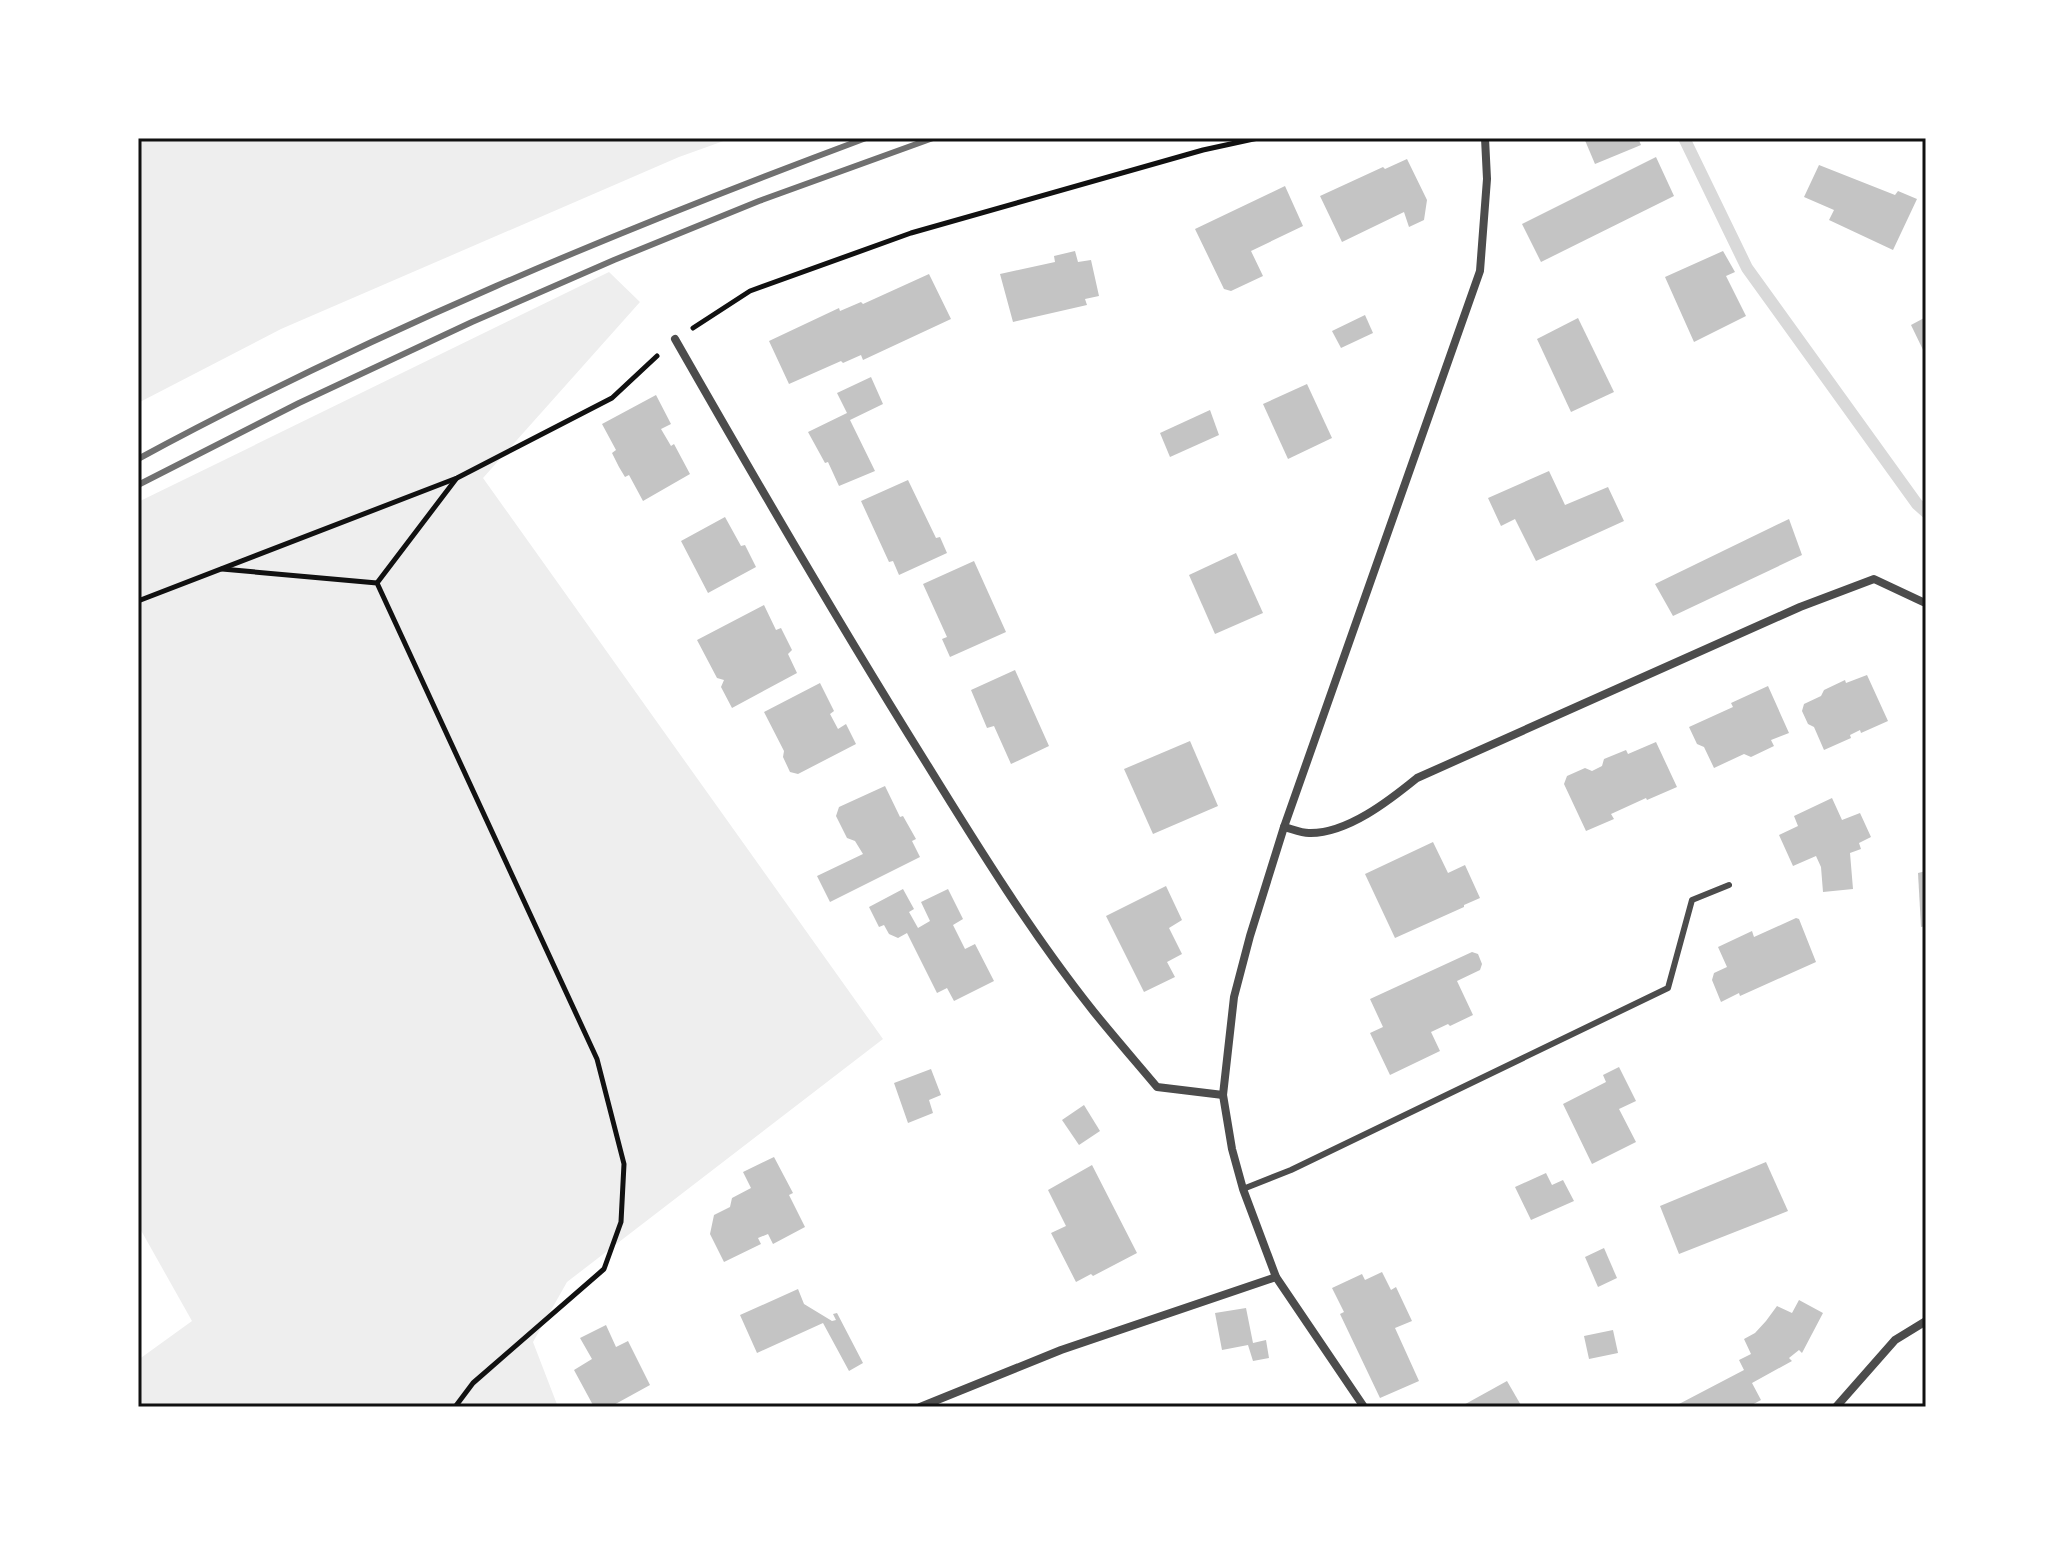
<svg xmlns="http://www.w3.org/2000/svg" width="2064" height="1545" font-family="'Archivo Narrow',sans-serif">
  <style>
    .green { fill: #eee }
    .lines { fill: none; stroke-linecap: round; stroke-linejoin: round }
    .stream { stroke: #d9d9d9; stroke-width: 12 }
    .building { fill: #c4c4c4 }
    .path { stroke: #111; stroke-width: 5 }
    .service { stroke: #4c4c4c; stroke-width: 6 }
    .minor { stroke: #4c4c4c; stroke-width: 8 }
    .rail { stroke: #707070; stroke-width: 6 }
    .neatline { fill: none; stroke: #111; stroke-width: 3 }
  </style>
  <rect width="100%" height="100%" fill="#fff"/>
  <g class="green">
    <polygon points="138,138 732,138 679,157 281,329 138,403"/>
    <polygon points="609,272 640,302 483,478 883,1039 567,1282 533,1342 558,1407 138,1407 138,1360 192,1321 138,1225 138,502"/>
  </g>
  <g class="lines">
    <polyline class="stream" points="1684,138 1747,268 1917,504 1926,512"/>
  </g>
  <g class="building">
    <polygon points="1584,138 1638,138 1641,145 1595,164"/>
    <polygon points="1656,157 1674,196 1541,262 1522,224"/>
    <polygon points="1407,159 1427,200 1424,220 1409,227 1404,212 1342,242 1320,196 1383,167 1385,169"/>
    <polygon points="1819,165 1895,195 1898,191 1917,199 1893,250 1829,220 1834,210 1804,197"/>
    <polygon points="1285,186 1303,226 1251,251 1263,276 1231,291 1224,289 1195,229"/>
    <polygon points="1075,251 1078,262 1091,260 1099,296 1085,299 1087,305 1013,322 1000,274 1055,262 1054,256"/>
    <polygon points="1723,251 1735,272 1726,276 1746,316 1694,342 1665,277"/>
    <polygon points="929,274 951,319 863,360 861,355 843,363 841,361 789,384 769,341 839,308 840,311 861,302 863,304"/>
    <polygon points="1365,315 1373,333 1341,348 1332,331"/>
    <polygon points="1926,317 1926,356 1911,325"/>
    <polygon points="1578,318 1614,392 1571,412 1537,339"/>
    <polygon points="871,377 883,404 850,420 875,471 839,486 828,462 825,463 808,432 847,413 837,393"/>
    <polygon points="1307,384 1332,438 1288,459 1263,404"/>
    <polygon points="656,395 671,424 661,429 671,446 674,444 690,474 643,501 629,475 625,477 619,467 612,453 616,450 602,424"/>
    <polygon points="1210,410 1219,435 1170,457 1160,433"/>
    <polygon points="1549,471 1565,505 1608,487 1624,521 1536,561 1515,519 1501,526 1488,498"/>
    <polygon points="908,480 936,538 940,537 947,553 899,575 893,561 889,562 861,501"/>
    <polygon points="725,517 741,546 745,545 756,567 708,593 681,541"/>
    <polygon points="1789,519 1802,555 1673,616 1655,584"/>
    <polygon points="1236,553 1263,613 1215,634 1189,575"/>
    <polygon points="974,561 1006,632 950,657 942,639 947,637 923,584"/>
    <polygon points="764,605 776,630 781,628 792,650 788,654 797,673 732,708 721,687 724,680 717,678 697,640"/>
    <polygon points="1015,670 1049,746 1011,764 994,726 987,728 971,690"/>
    <polygon points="1867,675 1888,721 1861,733 1860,730 1850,735 1851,738 1824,750 1814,727 1808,724 1802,711 1804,704 1821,696 1824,690 1845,680 1846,683"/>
    <polygon points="820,683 834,711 830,714 838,729 846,724 856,744 798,774 790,772 783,757 784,751 764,712"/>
    <polygon points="1768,686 1789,733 1771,740 1774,746 1751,757 1744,754 1714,768 1704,747 1697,744 1689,727 1733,707 1731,703"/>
    <polygon points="1190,741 1218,806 1153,834 1124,769"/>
    <polygon points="1656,742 1677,787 1647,800 1646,798 1611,814 1614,819 1586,831 1564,784 1567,776 1585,768 1592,771 1602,766 1604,759 1626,750 1628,754"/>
    <polygon points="885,786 900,817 903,816 916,839 912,841 920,857 830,902 817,876 863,854 855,841 847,838 836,816 839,807"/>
    <polygon points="1832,798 1842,820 1860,813 1871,837 1859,843 1861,849 1850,853 1853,889 1823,892 1821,867 1816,856 1793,866 1779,835 1798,826 1794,816"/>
    <polygon points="1433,842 1448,873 1465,865 1480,898 1464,905 1464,907 1395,938 1365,874"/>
    <polygon points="1926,871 1926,926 1921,927 1918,873"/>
    <polygon points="1166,886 1182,920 1169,928 1182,954 1167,962 1175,977 1144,992 1106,916"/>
    <polygon points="903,889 914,909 909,912 918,928 930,921 921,902 948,889 963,919 953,925 965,949 975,944 994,981 954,1001 947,988 937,993 907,933 898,938 889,934 884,925 879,927 869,907"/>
    <polygon points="1796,918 1799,919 1816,962 1740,996 1739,993 1721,1002 1712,980 1714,973 1727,967 1718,947 1752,931 1754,937"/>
    <polygon points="1472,952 1478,954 1482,964 1480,970 1457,981 1473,1015 1450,1026 1448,1024 1431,1032 1440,1051 1390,1075 1370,1033 1383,1027 1370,999"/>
    <polygon points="1619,1067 1636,1101 1619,1109 1636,1142 1592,1164 1563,1104 1606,1082 1603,1075"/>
    <polygon points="931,1069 941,1095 929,1100 933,1113 908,1123 894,1083"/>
    <polygon points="1084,1105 1100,1131 1079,1145 1062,1120"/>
    <polygon points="774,1157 793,1193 789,1195 805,1227 773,1244 768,1234 758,1238 761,1244 724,1262 710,1234 714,1215 730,1207 732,1198 751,1188 743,1172"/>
    <polygon points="1766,1162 1788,1211 1679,1254 1660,1206"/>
    <polygon points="1092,1165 1137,1253 1093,1276 1091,1274 1076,1282 1051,1233 1066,1226 1048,1190"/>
    <polygon points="1546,1173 1552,1185 1563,1180 1574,1201 1531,1220 1515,1187"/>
    <polygon points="1604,1248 1617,1278 1598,1287 1585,1257"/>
    <polygon points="1382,1272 1391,1290 1396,1287 1412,1321 1395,1328 1419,1381 1380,1398 1340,1314 1344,1312 1332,1288 1362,1274 1365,1280"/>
    <polygon points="798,1289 804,1304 832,1321 836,1320 833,1314 837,1313 863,1363 849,1371 823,1323 757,1353 740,1315"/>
    <polygon points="1799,1300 1823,1313 1802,1353 1799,1350 1789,1358 1792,1361 1752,1383 1761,1400 1748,1407 1680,1407 1679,1404 1744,1370 1739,1360 1751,1354 1744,1339 1755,1333 1766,1321 1777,1306 1792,1313"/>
    <polygon points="1246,1308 1253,1343 1266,1340 1269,1358 1253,1361 1248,1345 1222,1350 1215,1313"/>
    <polygon points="606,1325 616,1347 628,1341 650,1385 610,1407 594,1407 574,1370 592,1359 580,1338"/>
    <polygon points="1613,1330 1618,1353 1589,1359 1584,1336"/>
    <polygon points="1507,1381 1522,1407 1460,1407"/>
  </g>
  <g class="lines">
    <g class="path">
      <polyline points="693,328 750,291 911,233 1203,150 1258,138"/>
      <polyline points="222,569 377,583 597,1059 624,1164 621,1222 604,1269 473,1383 455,1407"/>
      <polyline points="377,583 456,479"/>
      <polyline points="138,601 457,478 612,398 657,356"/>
    </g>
    <polyline class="service" points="1243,1189 1291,1170 1668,988 1692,900 1729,885"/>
    <g class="minor">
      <path d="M675 339C756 481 838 622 925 761 978 847 1032 934 1094 1012 1115 1038 1136 1062 1157 1087L1223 1095"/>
      <path d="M1284 827C1292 829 1301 833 1309 833 1347 834 1390 800 1417 778L1800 607 1874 579 1923 602"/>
      <polyline points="920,1407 1061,1350 1276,1277"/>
      <polyline points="1364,1407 1276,1277 1243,1189 1232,1149 1223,1095 1234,997 1250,936 1284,827 1480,271 1487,179 1485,138"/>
      <polyline points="1836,1407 1895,1340 1926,1321"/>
    </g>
    <g class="rail">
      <path d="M138 459C371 333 617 231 866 138"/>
      <polyline points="138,485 299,403 472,322 614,260 759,201 933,138"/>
    </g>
  </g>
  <rect width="2064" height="1545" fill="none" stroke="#ffffff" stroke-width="280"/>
  <rect x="140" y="140" width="1784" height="1265" class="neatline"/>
</svg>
